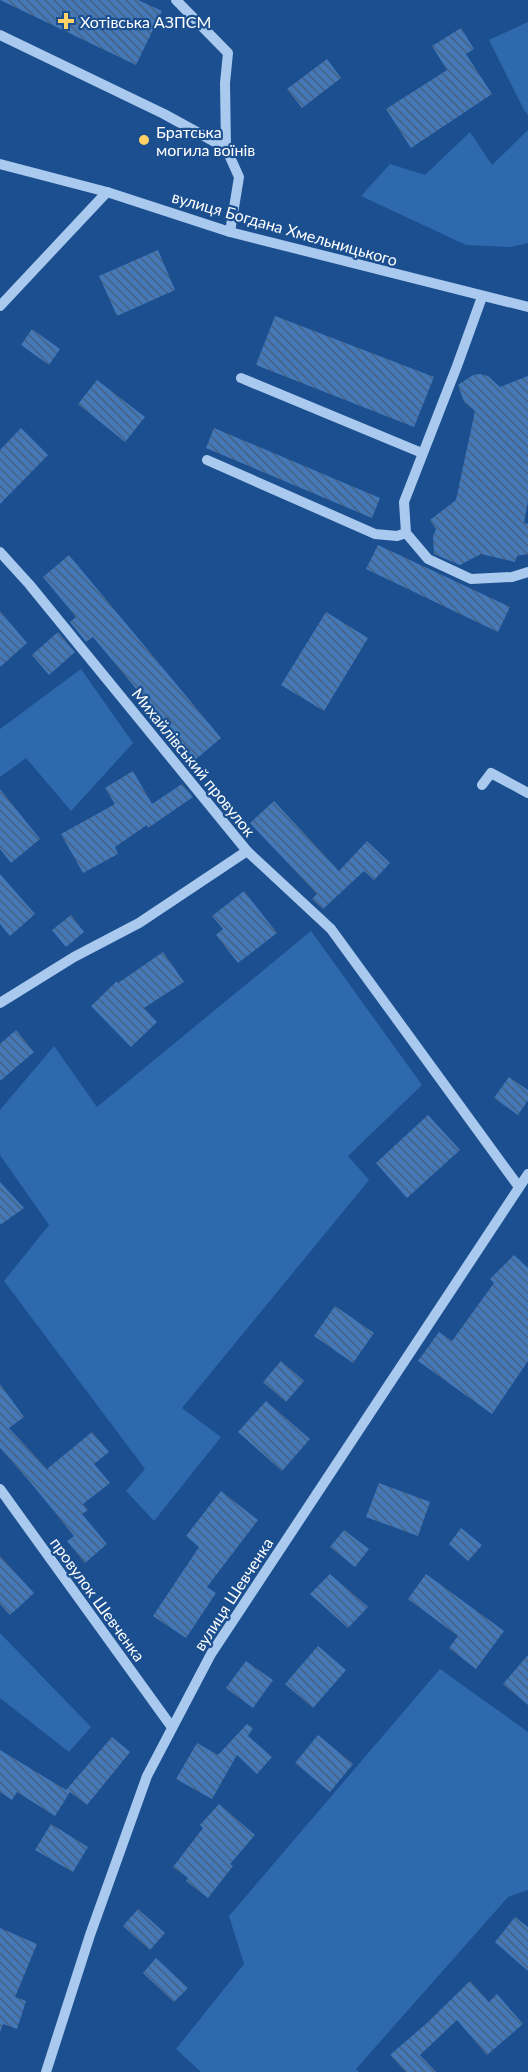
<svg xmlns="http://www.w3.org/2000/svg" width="528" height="2072" font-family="Lato,sans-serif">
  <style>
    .green { fill: #2e69ad }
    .building { fill: url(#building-back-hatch) }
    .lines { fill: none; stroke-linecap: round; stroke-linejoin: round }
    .minor { stroke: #a9c9ee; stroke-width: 10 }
    .poi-dot { fill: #ffd166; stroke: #1b4f8f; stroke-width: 2 }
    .labels { text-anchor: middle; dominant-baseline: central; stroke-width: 4.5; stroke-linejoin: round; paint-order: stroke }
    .poi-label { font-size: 16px; fill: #fff; stroke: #1b4f8f; text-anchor: start }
    .street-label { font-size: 16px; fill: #fff; stroke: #1b4f8f }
  </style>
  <defs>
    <pattern id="building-back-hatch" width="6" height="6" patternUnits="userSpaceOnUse" patternTransform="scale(1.5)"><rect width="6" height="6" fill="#4478b7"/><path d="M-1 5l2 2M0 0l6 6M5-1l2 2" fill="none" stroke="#486282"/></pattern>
  </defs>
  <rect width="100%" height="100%" fill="#1b4f8f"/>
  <g class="green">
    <polygon points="528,22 528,115 524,110 489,40"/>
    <polygon points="528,130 528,243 510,247 466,245 361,196 390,164 425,175 470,132 492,165"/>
    <polygon points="81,669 133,743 71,811 26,758 0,777 0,729"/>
    <polygon points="311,931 422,1085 348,1156 369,1180 182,1408 221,1437 154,1521 126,1491 145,1469 4,1281 49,1225 0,1155 0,1110 54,1046 97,1107"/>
    <polygon points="0,1633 91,1727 69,1752 0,1698"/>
    <polygon points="440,1669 528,1732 528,1890 508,1897 356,2069 359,2072 201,2072 176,2049 244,1964 229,1916"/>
  </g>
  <g class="building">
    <polygon points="0,0 138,0 162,11 136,65"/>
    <polygon points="461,28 474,49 466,54 492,94 411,148 386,109 447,70 432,46"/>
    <polygon points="327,59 341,78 302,108 287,89"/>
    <polygon points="158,250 175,290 117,316 99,276"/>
    <polygon points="275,316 434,377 414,427 256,365"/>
    <polygon points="32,329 60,349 49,365 21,345"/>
    <polygon points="480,374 488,376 500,387 528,376 528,501 524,523 528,524 528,554 517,556 515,562 481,554 460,565 434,554 433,536 436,529 430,520 456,500 475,411 464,402 458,385 473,375"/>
    <polygon points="97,380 145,417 125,442 78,404"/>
    <polygon points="21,428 48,455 0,504 0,450"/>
    <polygon points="214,428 380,498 372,518 206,448"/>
    <polygon points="378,545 510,607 498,632 366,569"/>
    <polygon points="69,555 221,738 195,760 93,637 86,642 70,622 76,617 43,577"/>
    <polygon points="0,611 27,643 0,667"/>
    <polygon points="326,612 368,638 324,711 281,685"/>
    <polygon points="58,632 75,652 49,675 32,655"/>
    <polygon points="133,771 152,804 182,784 193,797 148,828 147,825 115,847 118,854 83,873 61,834 115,804 105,788"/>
    <polygon points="0,789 40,839 11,863 0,849"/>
    <polygon points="274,801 339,871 367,841 390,863 374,880 364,871 323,909 312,899 317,894 250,823"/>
    <polygon points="0,874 35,914 10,936 0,924"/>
    <polygon points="244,891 277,933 238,963 216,935 223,929 212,916"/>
    <polygon points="71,915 84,932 66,947 52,930"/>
    <polygon points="163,952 184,982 144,1008 157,1022 131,1047 91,1006 117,981 118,983"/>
    <polygon points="16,1030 34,1052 0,1081 0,1044"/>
    <polygon points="509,1077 528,1090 528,1100 518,1115 494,1098"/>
    <polygon points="428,1115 460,1150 407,1198 376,1163"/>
    <polygon points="0,1182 24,1208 0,1225"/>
    <polygon points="514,1255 528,1268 528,1361 492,1414 418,1361 439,1332 452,1341 494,1283 490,1279"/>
    <polygon points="335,1306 374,1333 353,1363 314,1336"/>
    <polygon points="281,1361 304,1381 286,1402 263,1382"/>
    <polygon points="0,1384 24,1417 9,1428 47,1469 92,1432 109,1452 94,1464 110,1483 83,1504 88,1510 82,1514 107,1544 85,1563 67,1541 74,1536 31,1483 0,1448"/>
    <polygon points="266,1401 310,1439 282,1471 238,1432"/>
    <polygon points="379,1483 430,1502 418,1536 366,1517"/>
    <polygon points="221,1491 258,1520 207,1587 216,1593 186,1638 153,1616 199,1547 186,1536"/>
    <polygon points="461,1528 482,1545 468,1561 449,1544"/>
    <polygon points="344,1530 369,1549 355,1567 330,1547"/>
    <polygon points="0,1556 34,1593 10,1615 0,1604"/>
    <polygon points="330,1574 368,1607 348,1628 310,1594"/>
    <polygon points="426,1574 504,1631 476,1669 449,1648 458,1636 408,1599"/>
    <polygon points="318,1646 346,1670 313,1708 285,1684"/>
    <polygon points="528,1655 528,1705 503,1684"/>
    <polygon points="246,1661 273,1680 253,1708 226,1688"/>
    <polygon points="247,1724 253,1728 248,1736 272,1757 257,1774 237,1755 212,1799 176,1779 197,1743 218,1755"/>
    <polygon points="318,1735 353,1764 330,1792 295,1763"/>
    <polygon points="112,1737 130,1752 87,1805 70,1792 55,1816 17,1792 12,1800 0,1792 0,1750 66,1790"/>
    <polygon points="219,1804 255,1835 230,1864 233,1866 208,1898 186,1881 188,1878 173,1867 203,1828 200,1825"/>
    <polygon points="51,1824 88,1847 73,1872 35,1850"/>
    <polygon points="138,1909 165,1933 150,1950 123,1926"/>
    <polygon points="515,1917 528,1927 528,1971 495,1942"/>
    <polygon points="0,1928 37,1944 15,1997 26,2001 17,2029 3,2024 0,2032"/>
    <polygon points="156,1958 188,1988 174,2002 143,1973"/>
    <polygon points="470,1981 489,2002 497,1994 523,2024 487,2055 457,2020 420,2055 436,2072 406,2072 390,2055 427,2023"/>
  </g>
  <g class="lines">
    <g class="minor">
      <polyline points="176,0 228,53 225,83 226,148 239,177 230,232"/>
      <polyline points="0,35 164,114 226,148"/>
      <polyline points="0,164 107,192 230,232 528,307"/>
      <polyline points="482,297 457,366 404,502 406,533 428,559 471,579 512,577 528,572"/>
      <polyline points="0,306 107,192"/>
      <polyline points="241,378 422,453"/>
      <polyline points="207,460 375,534 397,536 406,533"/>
      <polyline points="0,552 29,584 247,851 331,929 519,1187"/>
      <polyline points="482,785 491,773 528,793"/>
      <polyline points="0,1003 74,957 139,923 247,851"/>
      <polyline points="0,1489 171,1726"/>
      <polyline points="46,2072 90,1935 147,1776 211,1654 528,1174"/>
    </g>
  </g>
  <g class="poi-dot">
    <path d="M63 12h6v6h6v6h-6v6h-6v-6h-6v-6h6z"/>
    <circle cx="144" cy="140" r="6"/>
  </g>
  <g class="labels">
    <g class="poi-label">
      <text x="80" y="21">Хотівська АЗПСМ</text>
      <text x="156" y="131">Братська<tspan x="156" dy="18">могила воїнів</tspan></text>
    </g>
    <g class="street-label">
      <text transform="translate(285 228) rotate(16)">вулиця Богдана Хмельницького</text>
      <text transform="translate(194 762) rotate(51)">Михайлівський провулок</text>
      <text transform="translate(233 1594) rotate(-57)">вулиця Шевченка</text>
      <text transform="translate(98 1599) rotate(54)">провулок Шевченка</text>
    </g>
  </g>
</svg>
